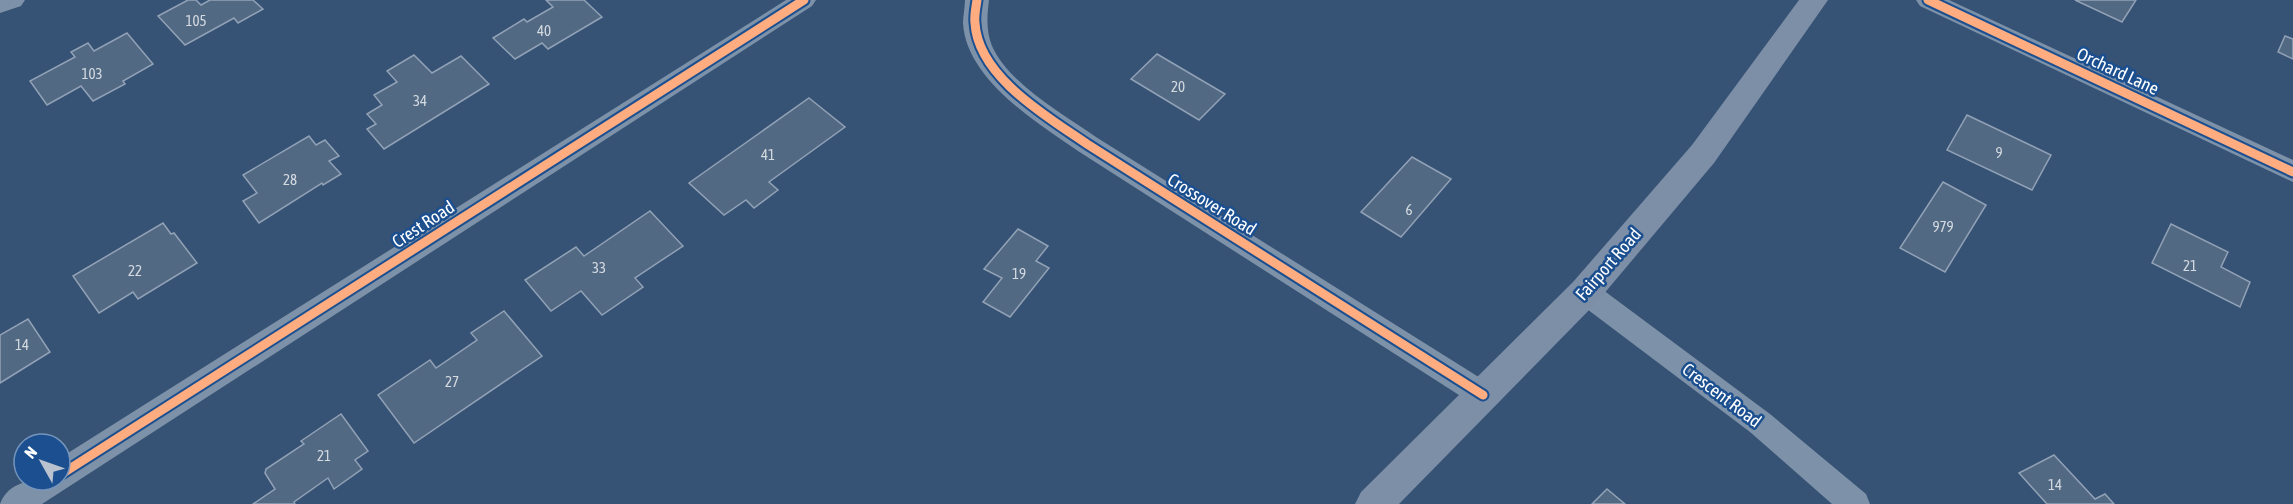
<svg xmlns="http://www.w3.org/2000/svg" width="2293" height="504" font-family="'Asap Condensed',sans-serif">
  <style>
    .building { fill: #526984; stroke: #92a2b6; stroke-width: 1.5 }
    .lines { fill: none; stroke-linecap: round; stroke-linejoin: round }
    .street { fill: #7d92a8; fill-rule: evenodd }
    .primary { fill: #7d8ea7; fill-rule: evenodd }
    .cycleway-casing { stroke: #1b4f8f; stroke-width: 13 }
    .cycleway { stroke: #ffac80; stroke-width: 9 }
    .labels { text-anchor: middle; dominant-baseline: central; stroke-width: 5; stroke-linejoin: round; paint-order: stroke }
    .number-label { font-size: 15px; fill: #d4dae0 }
    .street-label { font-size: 18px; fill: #fff; stroke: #1b4f8f }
  </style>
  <rect width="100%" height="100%" fill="#365274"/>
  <g class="building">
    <polygon points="188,0 196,0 201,5 210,0 253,0 263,9 238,23 234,18 185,45 158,16"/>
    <polygon points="546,0 584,0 602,17 548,49 542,43 515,59 493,38 524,19 527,22 553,7"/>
    <polygon points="2075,0 2136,0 2122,22"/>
    <polygon points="127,33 153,64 123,81 125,84 93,101 81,86 47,105 30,81 75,57 71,52 88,43 94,51"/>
    <polygon points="2285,36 2293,39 2293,59 2278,52"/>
    <polygon points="1157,54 1225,94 1199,120 1131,79"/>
    <polygon points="414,55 432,73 461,56 489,84 384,149 367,129 376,124 367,114 382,105 374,95 397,82 387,71"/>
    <polygon points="809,98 845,127 769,182 778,190 754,208 746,200 724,215 689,183"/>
    <polygon points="1967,115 2051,155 2032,190 1947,150"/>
    <polygon points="309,136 316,145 325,140 339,156 329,161 341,174 323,185 322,183 259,223 243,201 257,193 243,175"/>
    <polygon points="1412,157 1451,179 1401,237 1361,212"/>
    <polygon points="1943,182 1986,205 1945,272 1900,248"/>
    <polygon points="650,211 683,246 635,278 643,287 602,315 581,291 551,311 525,280 576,247 584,256"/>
    <polygon points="163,223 171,234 174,233 197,263 138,299 133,292 99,313 73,276"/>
    <polygon points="2171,224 2228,252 2221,267 2250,282 2240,307 2152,263"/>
    <polygon points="1018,229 1048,246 1036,261 1049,268 1010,317 983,302 1002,278 984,269"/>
    <polygon points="504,311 542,356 414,443 378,395 430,360 436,368 477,340 471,333"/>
    <polygon points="28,319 50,352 0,383 0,335"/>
    <polygon points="341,414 368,451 355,460 362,469 334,489 328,478 294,502 295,504 253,504 275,489 265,473 266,469 304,444 301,441"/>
    <polygon points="2054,455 2095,499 2105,494 2114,504 2047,504 2019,473"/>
    <polygon points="1607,489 1625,504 1592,504"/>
  </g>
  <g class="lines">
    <g class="street">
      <polygon points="0,0 25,0 21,6 0,13"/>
      <path d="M786 0H816L812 6 42 504H0C10 478 37 480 60 480V458Z"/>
      <path d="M965 0H989C987 16 986 31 992 46 1009 84 1063 114 1096 137L1493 386 1498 395 1493 404 1483 408 1473 404 1078 151C1037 123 966 79 963 23 963 16 965 7 965 0Z"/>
      <polygon points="1916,0 1949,0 2293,160 2293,182 1920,6"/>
      <polygon points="1585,280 1595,284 1770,414 1866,494 1870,504 1832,504 1750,432 1575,300 1571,292 1575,284"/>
    </g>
    <polygon class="primary" points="1799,0 1828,0 1714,163 1597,302 1399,504 1355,504 1361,492 1573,282 1692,145"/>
    <defs>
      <g id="cycleway">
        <path d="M977 0C976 7 974 16 975 23 978 77 1048 117 1087 144L1483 395"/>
        <polyline points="1928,0 2293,172"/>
        <polyline points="60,475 804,0"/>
      </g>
    </defs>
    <use href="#cycleway" class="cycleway-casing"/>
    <use href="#cycleway" class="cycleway"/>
  </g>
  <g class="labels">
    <g class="number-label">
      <text x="196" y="20">105</text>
      <text x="544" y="30">40</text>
      <text x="92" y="73">103</text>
      <text x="1178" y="86">20</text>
      <text x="420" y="100">34</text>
      <text x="1999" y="152">9</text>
      <text x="768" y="154">41</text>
      <text x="290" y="179">28</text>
      <text x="1409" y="209">6</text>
      <text x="1943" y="226">979</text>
      <text x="2190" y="265">21</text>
      <text x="599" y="267">33</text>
      <text x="135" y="270">22</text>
      <text x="1019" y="273">19</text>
      <text x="22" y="344">14</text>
      <text x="452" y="381">27</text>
      <text x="324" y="455">21</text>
      <text x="2055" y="484">14</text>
    </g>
    <g class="street-label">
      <text transform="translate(2118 71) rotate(25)">Orchard Lane</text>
      <text transform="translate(1212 204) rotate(32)">Crossover Road</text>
      <text transform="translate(423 224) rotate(-33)">Crest Road</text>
      <text transform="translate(1608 264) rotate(-49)">Fairport Road</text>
      <text transform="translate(1722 395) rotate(37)">Crescent Road</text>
    </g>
  </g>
  <g transform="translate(42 462) rotate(310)"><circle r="28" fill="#1b4f8f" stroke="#7695bc" stroke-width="1.5"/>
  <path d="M0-4.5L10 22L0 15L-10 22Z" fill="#b9c2ce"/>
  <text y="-9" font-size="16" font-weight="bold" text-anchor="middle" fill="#ffffff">N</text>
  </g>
</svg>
